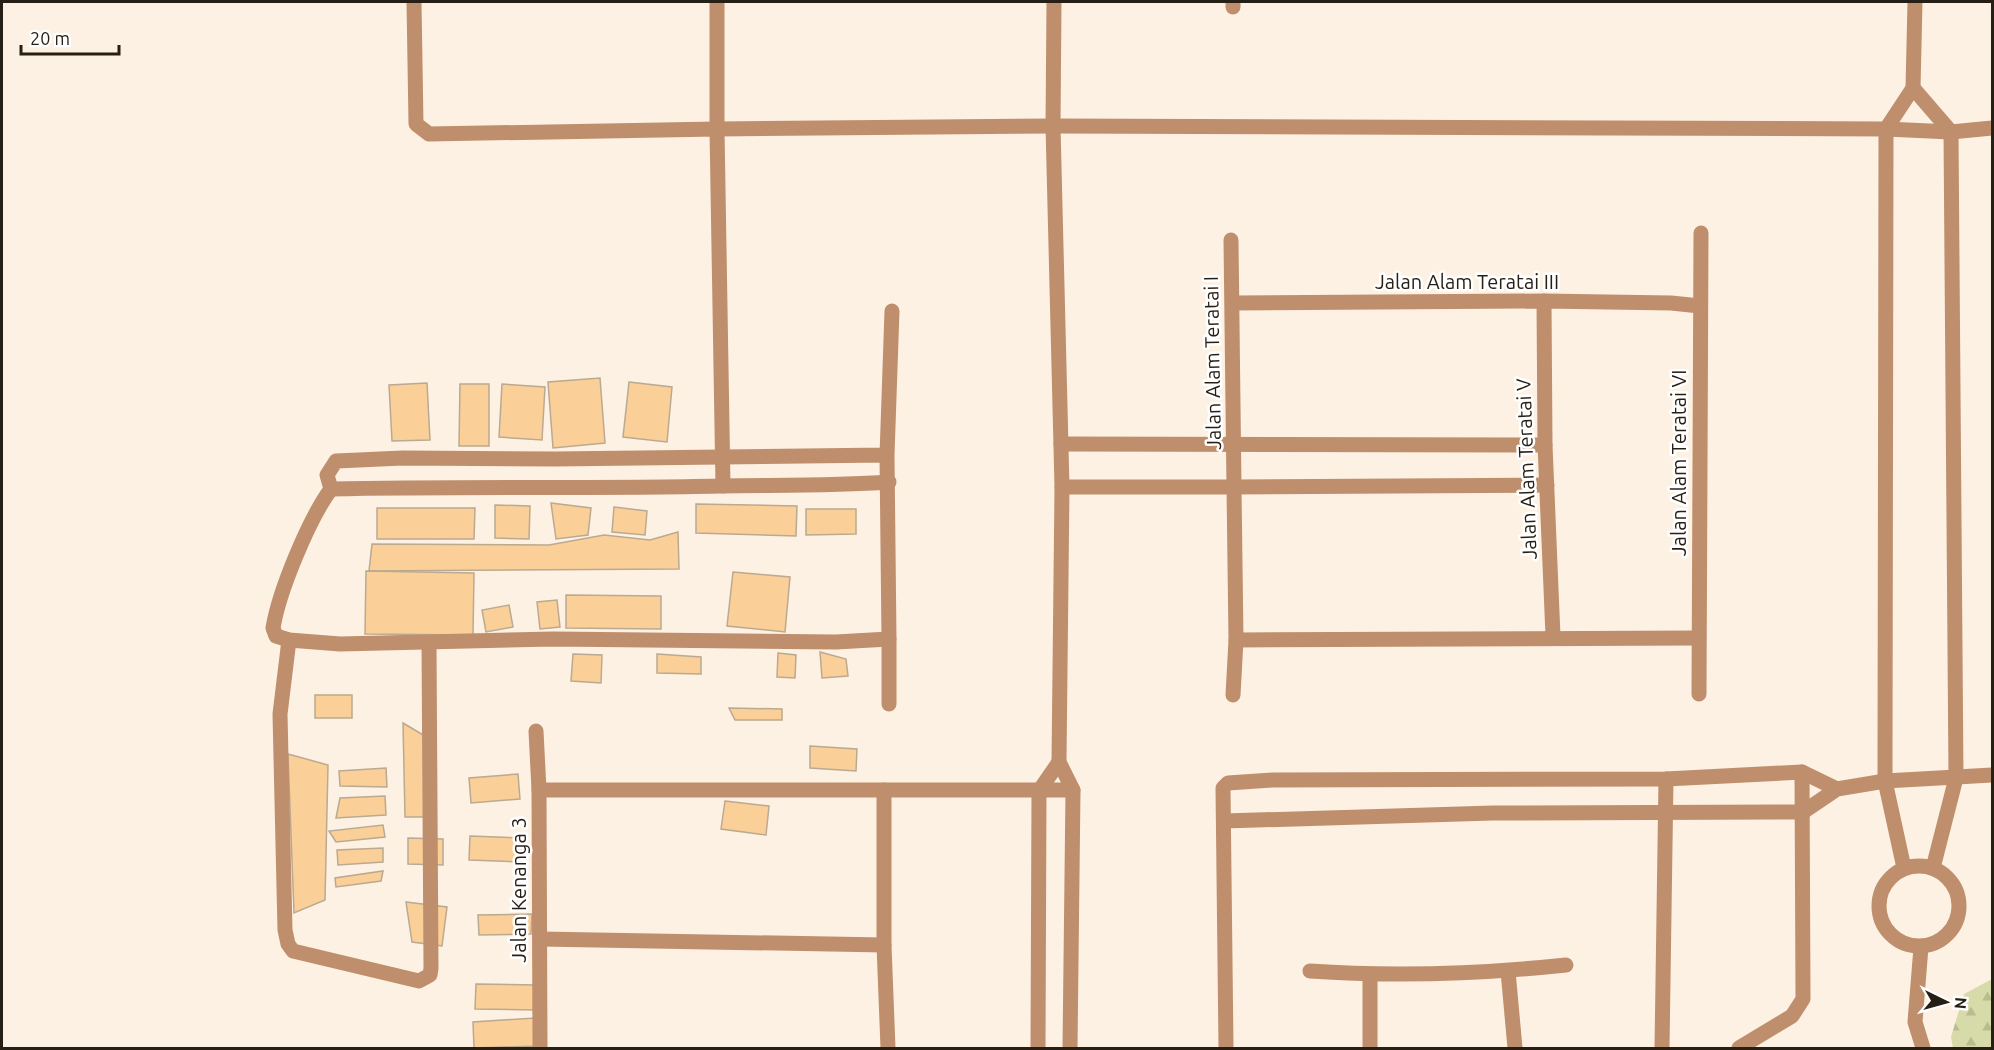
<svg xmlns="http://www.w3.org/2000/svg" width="1994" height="1050" font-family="Ubuntu,sans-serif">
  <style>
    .forest { fill: url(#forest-firs) }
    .building { fill: #fad098; stroke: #bba991; stroke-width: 1.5 }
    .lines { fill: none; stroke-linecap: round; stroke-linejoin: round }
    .street { stroke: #bf8f6d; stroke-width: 15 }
    .labels { text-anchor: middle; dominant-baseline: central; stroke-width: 5; stroke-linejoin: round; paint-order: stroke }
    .street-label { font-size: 20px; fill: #261f16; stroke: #fff }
  </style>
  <defs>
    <pattern id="forest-firs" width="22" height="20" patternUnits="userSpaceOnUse" patternTransform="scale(1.5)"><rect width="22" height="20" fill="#d7dba9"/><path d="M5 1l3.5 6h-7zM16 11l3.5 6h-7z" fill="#b8bc91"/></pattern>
  </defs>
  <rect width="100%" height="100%" fill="#fdf1e3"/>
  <polygon class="forest" points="1992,979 1992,1048 1953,1048 1951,1037 1964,994"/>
  <g class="building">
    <polygon points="600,378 605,443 553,448 548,382"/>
    <polygon points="629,382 672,387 667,442 623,437"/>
    <polygon points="427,383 430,440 392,441 389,385"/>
    <polygon points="460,384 489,384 489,446 459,446"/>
    <polygon points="502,384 545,387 542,440 499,437"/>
    <polygon points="551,503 591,508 588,535 556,539"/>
    <polygon points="696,504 797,506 796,536 696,533"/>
    <polygon points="495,505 530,506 529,539 495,538"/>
    <polygon points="614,507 647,511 645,535 612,532"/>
    <polygon points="377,508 475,508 474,539 377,539"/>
    <polygon points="806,509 856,509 856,534 806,535"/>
    <polygon points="678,532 679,569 369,571 372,544 549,545 604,535 650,540"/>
    <polygon points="366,571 474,573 473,635 365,634"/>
    <polygon points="733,572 790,577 785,632 727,626"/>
    <polygon points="566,595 661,596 661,629 566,628"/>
    <polygon points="557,600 560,627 540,629 537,602"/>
    <polygon points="509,605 513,627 486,632 482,610"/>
    <polygon points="820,652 846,659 848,676 822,678"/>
    <polygon points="778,653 796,655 795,678 777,677"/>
    <polygon points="573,654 602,655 601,683 571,681"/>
    <polygon points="657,654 701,657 701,674 657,673"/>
    <rect x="315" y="695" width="37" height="23"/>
    <polygon points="729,708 782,709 782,720 735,720"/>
    <polygon points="403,723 435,742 436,817 405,817"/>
    <polygon points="810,746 857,749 856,771 810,768"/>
    <polygon points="288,754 328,765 325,900 294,913"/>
    <polygon points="386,768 387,787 340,786 339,771"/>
    <polygon points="518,774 520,799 471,803 469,778"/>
    <polygon points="385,796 386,815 336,818 340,798"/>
    <polygon points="725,801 769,806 766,835 721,829"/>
    <polygon points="383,825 385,837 336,842 329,831"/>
    <polygon points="470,836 522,838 521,862 469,860"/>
    <polygon points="408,838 443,839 443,865 408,864"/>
    <polygon points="383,848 383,862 338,865 337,850"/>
    <polygon points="383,871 381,881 336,887 335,878"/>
    <polygon points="406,902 447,907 442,946 412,942"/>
    <polygon points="532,914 531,934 479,935 478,915"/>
    <polygon points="476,984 537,985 536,1010 475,1009"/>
    <polygon points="535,1018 537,1046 474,1048 473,1022"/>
  </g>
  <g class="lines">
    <g class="street">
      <polyline points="414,2 416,124 429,134 717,129 723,486"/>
      <polyline points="717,2 717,129 1053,126 1886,129 1951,132 1992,128"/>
      <polyline points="1054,2 1053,126 1062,487 1059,762 1073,790 1070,1048"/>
      <polyline points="1233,7 1233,2"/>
      <polyline points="1913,88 1951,132 1956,778 1933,868"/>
      <polyline points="1231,240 1234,487 1547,485"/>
      <polyline points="1544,301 1545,445 1553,636"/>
      <polyline points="1233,303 1544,301 1671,303 1700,306"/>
      <polyline points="1061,444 1545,445"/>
      <path d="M887 455 555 459 403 458 336 461 327 475 331 489C309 519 279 591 273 628L276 636 289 640 340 644 553 639 836 642 889 639 887 455 892 311"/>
      <polyline points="1062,487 1234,487 1236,640 1233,695"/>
      <path d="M331 489C461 486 591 489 721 486 778 485 833 486 889 482"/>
      <polyline points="889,639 889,704"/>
      <polyline points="289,640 280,714 285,930 288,944 293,951 419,981 430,975 431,968 429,643"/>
      <polyline points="1236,640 1698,638"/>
      <polyline points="1699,694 1701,233"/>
      <polyline points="536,731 539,790 540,1048"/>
      <polyline points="539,790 1073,790"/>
      <polyline points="884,790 884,945 888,1048"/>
      <polyline points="1224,821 1493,813 1803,812 1837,789 1885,781 1992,775"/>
      <circle cx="1919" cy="906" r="40"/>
      <polyline points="1904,868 1885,781 1886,129 1913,88 1915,2"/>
      <polyline points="540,939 884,945"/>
      <polyline points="1921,947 1915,1022 1923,1048"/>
      <path d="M1310 971C1395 977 1480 974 1566 965"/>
      <polyline points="1508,971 1515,1048"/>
      <polyline points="1370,975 1370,1048"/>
      <polyline points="1038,1048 1039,791 1059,762"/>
      <polyline points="1226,1048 1223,788 1228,783 1273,780 1666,779 1802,772 1837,789"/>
      <polyline points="1662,1048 1666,779"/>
      <polyline points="1739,1048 1792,1016 1803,999 1802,772"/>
    </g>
  </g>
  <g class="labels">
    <g class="street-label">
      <text x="1467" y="281">Jalan Alam Teratai III</text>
      <text transform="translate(1212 363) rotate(-91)">Jalan Alam Teratai I</text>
      <text transform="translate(1678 463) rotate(-90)">Jalan Alam Teratai VI</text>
      <text transform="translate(1526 469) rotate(-92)">Jalan Alam Teratai V</text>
      <text transform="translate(518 890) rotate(-90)">Jalan Kenanga 3</text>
    </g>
  </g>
  <rect width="1994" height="1050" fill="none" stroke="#261f16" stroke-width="6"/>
  <g transform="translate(1946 1002) rotate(95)" stroke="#ffffff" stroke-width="4.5" paint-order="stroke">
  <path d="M0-4.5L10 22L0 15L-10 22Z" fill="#261f16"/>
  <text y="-9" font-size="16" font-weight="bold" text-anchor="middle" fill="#261f16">N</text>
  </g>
  <path d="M21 45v9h98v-9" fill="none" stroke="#261f16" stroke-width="3"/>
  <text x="30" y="45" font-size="18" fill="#261f16" stroke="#ffffff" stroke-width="4.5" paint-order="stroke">20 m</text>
</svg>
